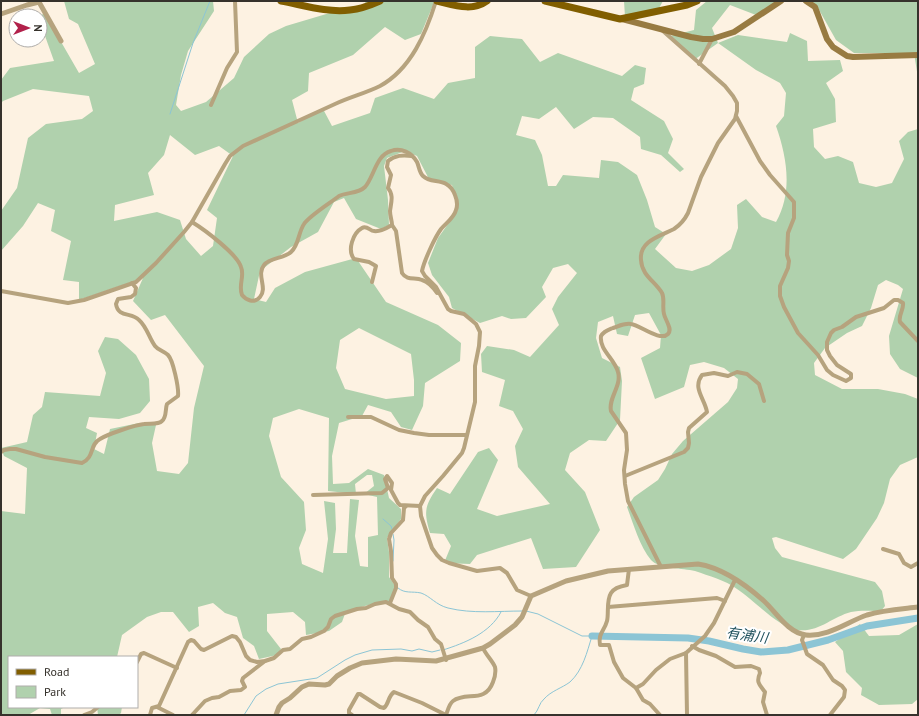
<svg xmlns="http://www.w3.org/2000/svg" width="919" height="716" font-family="'PT Sans','Noto Sans JP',sans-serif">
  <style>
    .green { fill: #b0d1ad; fill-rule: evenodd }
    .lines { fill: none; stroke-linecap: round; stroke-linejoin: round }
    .stream { stroke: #8cc5d5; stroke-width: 1 }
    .river { stroke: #8cc5d5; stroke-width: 7 }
    .minor { stroke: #b6a37e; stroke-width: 4 }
    .tertiary { stroke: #b6a37e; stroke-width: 5 }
    .secondary { stroke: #987b42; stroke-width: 6 }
    .primary { stroke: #815e00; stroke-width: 7 }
    .labels { text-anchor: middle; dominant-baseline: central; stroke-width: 4; stroke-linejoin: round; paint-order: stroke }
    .water-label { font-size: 14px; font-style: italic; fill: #20515d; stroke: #fff }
  </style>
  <rect width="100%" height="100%" fill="#fdf2e2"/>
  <g class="green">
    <path d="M64 1H213L214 11 188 51 181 75 176 105 181 111 206 102 234 78 244 57 269 34 286 26 333 12 362 9 366 1H438L433 5 421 34 405 40 385 27 353 55 309 73 308 91 292 100 298 123 323 109 332 126 370 113 375 98 403 88 434 99 448 83 475 78V47L490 36 522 39 540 62 558 53 622 76 635 65 646 68 644 84 634 88 631 100 664 121 673 139 668 153 684 169 680 172 661 155 641 149 640 137 613 118 593 117 574 129 556 107 539 119 522 116 516 135 535 140 542 155 548 186H556L563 175 599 178 601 160 618 162 637 175 647 200 655 227 666 234 655 249 676 268 692 271 709 265 731 249 738 228 737 205 746 199 762 217 776 222C793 192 787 157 776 126L784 116 786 93 780 83 756 70 718 43 694 60 670 36 694 30 696 10 707 1H777L756 15 730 5 712 28 718 43 738 35 787 42 790 33 807 41 808 61 840 60 843 71 826 83 835 99 836 122 813 129 814 147 825 159 838 156 853 162 859 183 876 187 892 183 904 159 899 141 908 132 918 129V378L900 369 890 354 889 336 903 289 898 285 886 280 878 285 871 308 862 326 847 333 825 348 814 363 815 375 842 389H878L905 394 918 399V457L900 465 890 479 884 503 877 518 856 549 843 559 776 537 772 538 775 548 782 557 875 582 882 591 885 606 881 611C872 611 860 610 851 612 832 617 818 633 797 630 779 628 753 599 737 589 725 580 709 576 695 571 683 568 659 569 651 560 640 547 633 523 627 507L634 497 658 480 665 469 672 454 683 441 728 402 737 388 738 379 724 368 704 362 690 365 684 387 655 399 641 358 660 348 661 335 649 313 635 315 628 336 617 334 613 316 598 322 596 338 602 358 620 367 622 381 620 420 606 441 589 440 570 453 565 470 585 492 600 530 576 567 543 569 531 538 477 555 470 564 444 563 451 546 444 534 430 533C424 512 424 507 437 488L450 494 478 452 489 448 498 460 477 509 497 516 550 504 518 467 515 446 523 429 513 411 499 406 505 380 482 372 481 354 487 346 514 350 530 357 559 325 552 309 558 297 577 273 568 264 553 268 542 287 546 297 526 318 511 319 502 316 480 323 452 308 449 297 432 275 428 263 438 238 458 210 452 185 430 181 417 156 405 151 387 158 384 166 388 200 389 225 381 229 356 219 344 198 334 202 318 232 291 247 260 271 254 299 266 302 275 288 305 272 356 258 386 302 438 325 461 343 460 361 425 383 423 406 412 430 401 427 391 412 368 405 362 416 339 423 332 456 333 484 349 483 368 469 384 475 389 498 401 509V519L387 538 389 552V577L396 587 390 602H380L346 611 342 622 329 631 306 635 305 622 293 612 267 614V631L281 649 277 655 259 659 254 646 243 638 237 617 225 613 213 603 198 607 199 626 189 632 173 612H161L147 617 122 635 117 657H9V707H65L61 709V715H52L50 709 40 708 28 715H1V511L25 514 27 468 4 456 1 448 27 442 33 415 42 407 45 392 100 396 106 373 98 351 105 337 118 339 136 355 149 379 150 401 140 413 119 419 89 417 86 428 97 433 94 449 104 454 110 429 139 423 156 425 152 443 157 471 179 474 188 463 194 408 204 366 165 315 151 320 133 301 143 278 79 300V282L63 280 71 241 51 231 55 210 38 203 23 226 1 251V211L17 188 28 138 46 124 82 119 93 111 89 96 33 89 3 101 1 103V80L10 68 54 61 40 22V16L37 15 45 14 79 73 95 64 78 24 69 19ZM170 135 195 155 219 146 233 156 207 210 217 218 213 246 201 256 186 239 180 220 157 212 114 221 115 205 154 195 148 173 164 155ZM359 328 411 354 414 380V396L386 399 345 389 336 368 340 340ZM299 409 329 418 328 491 356 494 355 484 367 475H372L374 486 364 494 377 497 378 535 368 537V567L360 566 355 536 359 500 350 499 347 553H333L336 529 335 503 324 501 328 539 323 573 302 564 299 548 306 530 304 502 281 477 269 436 273 418Z"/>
    <polygon points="624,1 663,1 658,10 625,17"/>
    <polygon points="810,1 918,1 918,78 914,53 854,53 836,40 818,8"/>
    <polygon points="860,624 869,636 899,635 918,624 918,699 912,704 879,705 861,695 862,688 846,672 843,651 835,642"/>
    <polygon points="97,707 122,707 121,713 119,715 98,715"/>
  </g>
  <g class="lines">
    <g class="stream">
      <polyline points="170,114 193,43 210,1"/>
      <polyline points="383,519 391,526 392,529"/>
      <polyline points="393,561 394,540 393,534"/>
      <path d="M398 588C405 594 412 591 421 593 430 596 436 605 448 608 472 614 498 611 523 611"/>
      <path d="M526 611 538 614 582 636H592C587 652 583 670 570 682 562 688 551 691 544 699 539 703 539 710 534 715"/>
      <path d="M443 650C465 643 490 633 501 612"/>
      <polyline points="244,715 256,696 266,689 278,684 317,678 345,660 355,655 372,650 401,649 412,651 419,649 432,652 440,650"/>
    </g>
    <polyline class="river" points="592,636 688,638 709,641 743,649 761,652 788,650 828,640 867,626 918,618"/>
    <g class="minor">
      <polyline points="699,64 712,39"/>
      <polyline points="211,105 227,68 237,52 235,1"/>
      <path d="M736 116 760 161 770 175 794 202V218L788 233 787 255 789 261 788 268 780 286V296L784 307 798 333 818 355 827 370 833 375 846 381 851 378V374L837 365 830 356 827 350V342L831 333 834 330 842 327 856 317 884 308 894 300H898L903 303C904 310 898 315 900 322L918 341"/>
      <path d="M192 222C205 230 237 254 241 267 245 276 238 285 242 295 246 300 254 304 260 297 268 288 256 275 264 265 270 257 284 259 291 252 299 245 298 233 304 224 309 216 330 203 339 196 347 192 358 194 365 187 374 177 376 155 391 151 401 147 412 153 417 162 419 166 419 172 423 176 432 185 448 176 455 195 457 200 458 205 456 210 454 218 446 223 441 229 435 237 424 261 422 271L425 276 436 287 448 309 451 311 464 314 476 324 480 332 479 346 475 366V402L464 448 462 453 443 476 425 496 420 506 421 516 432 548 437 555 442 560 449 563 477 571 500 568 507 573 517 590 531 596"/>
      <path d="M392 225 396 231 402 273C407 281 415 277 422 280 429 282 433 287 437 293"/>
      <path d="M372 282 376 266 369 262 354 259C347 250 353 233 362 228 367 225 370 231 374 231 380 232 387 228 392 225 392 221 390 216 390 211 391 203 394 195 388 188L391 175 387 167 388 161C395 155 403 155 412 156"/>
      <path d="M1 291 68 303 84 300 136 282 156 263 184 232 192 222 225 164 230 156 243 146C274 132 304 118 335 104 350 97 366 93 380 86 411 69 426 33 436 1"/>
      <polyline points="348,417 371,417 399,430 414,433 429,435 466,435"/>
      <path d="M1 452 4 450 10 449H16L45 457 82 463C95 457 89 445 100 439 108 434 135 425 144 424 150 423 158 425 162 421 167 417 165 409 167 404L178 396C179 388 173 360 168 355 164 351 158 350 155 346 149 338 147 327 139 320 132 312 118 318 116 304L118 299 131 297 135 294 136 288 132 283"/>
      <path d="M625 476 684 452 688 448 689 443 688 432 689 428 707 412C705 399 692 388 702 375L714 373 728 376 737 372 747 374 759 384 764 401"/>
      <polyline points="313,495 382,493 388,488 385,479 387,476 392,483 391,490 398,503 400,505 420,506"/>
      <polyline points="883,549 899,554 904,563 911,567 918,563"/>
      <path d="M661 567 628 501 625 484 624 470 627 450 626 433 611 411C608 398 622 386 618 372 615 359 599 350 601 336 604 331 608 330 613 328 619 326 624 323 631 324 640 325 660 342 668 334 673 329 665 320 664 314 662 307 665 299 662 293 655 281 642 276 641 260 639 241 660 236 674 229 680 225 685 219 688 213L701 177 718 143 735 119 737 111V103L733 96 725 86 663 31"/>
      <path d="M629 569 627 585C621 586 614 588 611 593 606 601 609 613 607 621 604 632 598 633 600 645H609L614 662 623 678 636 688 643 684 656 670 670 659 686 653 705 636 714 623 735 580"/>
      <polyline points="390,603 396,588 396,584 392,578 391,551 389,539 391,533 403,520 404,508 406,506"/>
      <polyline points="608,607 717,598 725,601"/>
      <polyline points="804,635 802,640 807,654 823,665 833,680 842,686 845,690 844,697 830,715"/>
      <path d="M692 646 699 650 716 656 735 667 751 666 759 669 760 673C756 682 759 684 765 692L763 702 767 715"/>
      <polyline points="686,653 687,715"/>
      <polyline points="137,662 141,654 144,653 177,668"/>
      <polyline points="636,688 643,700 650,704 660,715"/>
      <polyline points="157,707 173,715"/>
      <polyline points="84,715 92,712 98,707"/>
      <polyline points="150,715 152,708 159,706 188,642 191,640 194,641 201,649 204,650 232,636 236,637 240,642 246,656 250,660 257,662 265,661 274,658 283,650 290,649 302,639 311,637 324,631 328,627 331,619 335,616 357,609 366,608 375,604 386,602 399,609 410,612 418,620 428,627 435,639 441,644 446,660"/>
      <polyline points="192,715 205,701 212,698 219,697 230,691 241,690 245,687 242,681 243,678 265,661"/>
      <path d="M352 715 349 713V710L358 694H360L380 707 384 708C389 704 388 696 394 692L422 703 446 715"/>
      <path d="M446 715C448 710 449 704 453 701 466 691 485 704 493 682 495 677 496 672 495 667 492 660 486 655 483 648"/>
    </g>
    <g class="tertiary">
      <polyline points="1,14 27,5 39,2 61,41"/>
      <path d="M276 715 279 707 282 703 290 698 302 687 309 684 325 685 329 684 337 676 350 668 362 663 396 659 436 661 483 648 490 644 515 625 522 617 531 596 566 581 608 571 698 564C723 568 745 584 764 601 776 612 788 633 806 635 828 637 847 622 867 615 883 610 901 609 918 607"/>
    </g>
    <g class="secondary">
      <polyline points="806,1 815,7 827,39 833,47 847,56 853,57 918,55"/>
      <polyline points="622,19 691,37 703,39 712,39 734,32 781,1"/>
    </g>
    <g class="primary">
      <path d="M281 1C303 5 327 13 350 10 360 9 371 5 380 1"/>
      <path d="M437 1C454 5 472 12 487 1"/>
      <polyline points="545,1 620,19 687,5 697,1"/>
    </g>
  </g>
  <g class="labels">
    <g class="water-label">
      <text transform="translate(747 635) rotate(8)">有浦川</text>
    </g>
  </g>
  <rect width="919" height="716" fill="none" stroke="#36322c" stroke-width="4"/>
  <rect x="8" y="656" width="130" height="52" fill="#ffffff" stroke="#afadab"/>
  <rect x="16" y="669" width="20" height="6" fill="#815e00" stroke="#afadab"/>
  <text x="44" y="676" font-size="12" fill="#36322c">Road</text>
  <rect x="16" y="686" width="20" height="12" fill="#b0d1ad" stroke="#afadab"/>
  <text x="44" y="696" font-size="12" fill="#36322c">Park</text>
  <g transform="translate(28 28) rotate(90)"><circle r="19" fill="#ffffff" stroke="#afadab"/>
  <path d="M0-3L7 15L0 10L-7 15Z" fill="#b2214b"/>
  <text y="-6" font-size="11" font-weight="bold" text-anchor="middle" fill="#36322c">N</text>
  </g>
</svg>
